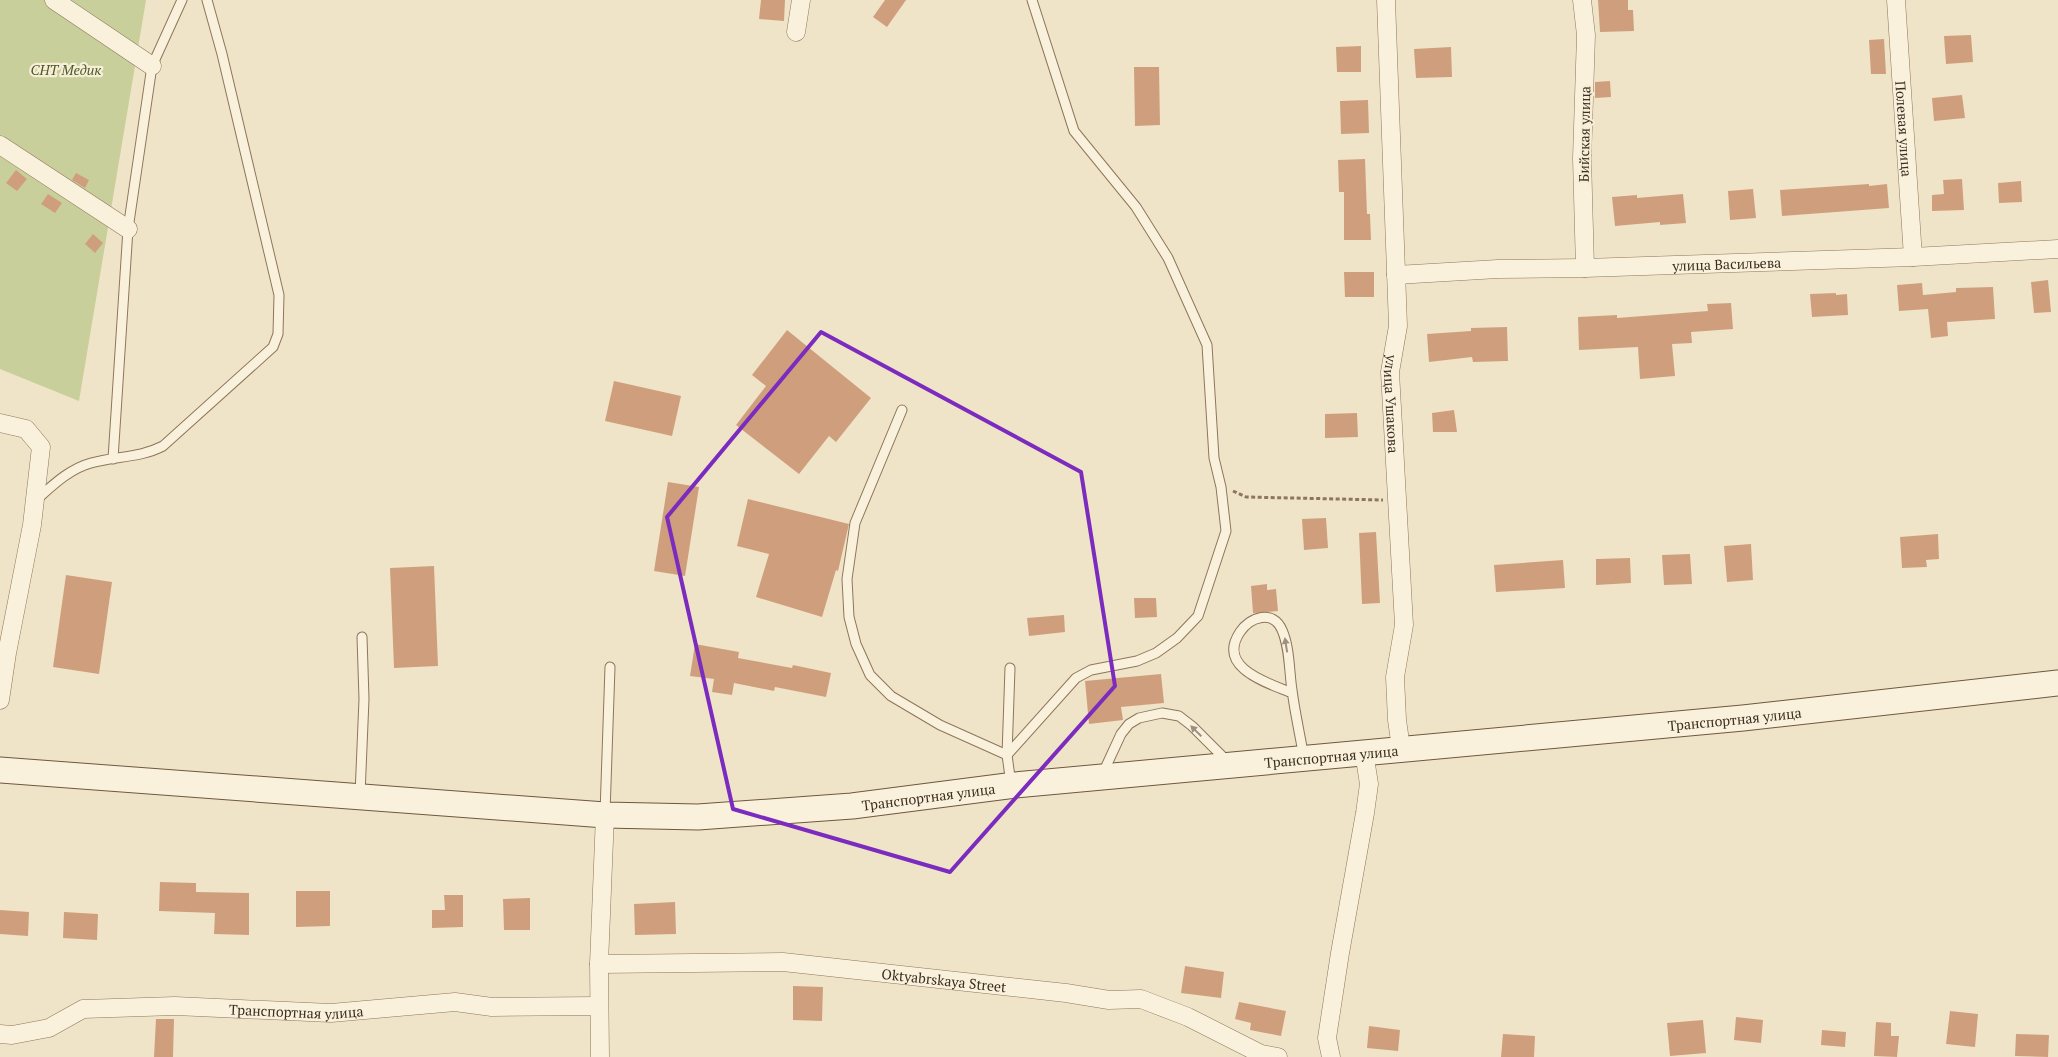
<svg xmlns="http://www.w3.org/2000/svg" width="2058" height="1057" font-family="'PT Serif',serif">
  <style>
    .green { fill: #c9cf9b }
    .building { fill: #cf9f7d }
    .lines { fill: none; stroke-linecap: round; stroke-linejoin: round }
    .service-casing { stroke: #8d765c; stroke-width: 11 }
    .minor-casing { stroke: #8d765c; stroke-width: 19 }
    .secondary-casing { stroke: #6f573f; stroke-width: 27 }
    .path { stroke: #8d765c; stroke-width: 3; stroke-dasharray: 4 2.5; stroke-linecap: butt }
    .service { stroke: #faf1dc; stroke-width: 9 }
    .minor { stroke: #faf1dc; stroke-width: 18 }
    .secondary { stroke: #faf1dc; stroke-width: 25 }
    .oneway { fill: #9c907e }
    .marked { fill: none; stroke: #7b2cbf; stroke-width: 4; stroke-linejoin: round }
    .labels { text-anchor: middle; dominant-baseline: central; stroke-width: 4.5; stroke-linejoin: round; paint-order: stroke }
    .park-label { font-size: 14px; font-style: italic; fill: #4d5a26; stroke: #f7eed8 }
    .street-label { font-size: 14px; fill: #3d2e20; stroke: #f7eed8 }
  </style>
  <rect width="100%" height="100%" fill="#f0e4c8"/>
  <polygon class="green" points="0,0 146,0 79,401 0,369"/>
  <g class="building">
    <polygon points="761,0 785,0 784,21 759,19"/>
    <polygon points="885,0 906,0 887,27 873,17"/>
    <polygon points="1598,0 1628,0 1628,10 1633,10 1634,31 1600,32"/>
    <polygon points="1971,35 1973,62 1946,64 1944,36"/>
    <polygon points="1884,39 1886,74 1871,74 1869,40"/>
    <polygon points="1361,46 1361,72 1337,72 1336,47"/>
    <polygon points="1451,47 1452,77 1416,78 1414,49"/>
    <polygon points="1134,67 1159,67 1160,125 1135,126"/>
    <polygon points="1610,81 1611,97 1595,98 1595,82"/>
    <polygon points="1962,95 1965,118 1934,121 1932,98"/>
    <polygon points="1368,100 1369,133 1341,134 1340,101"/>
    <polygon points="1365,159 1367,214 1370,214 1371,240 1344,240 1344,192 1339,192 1338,160"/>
    <polygon points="16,170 27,179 17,191 6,183"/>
    <polygon points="76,173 89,180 85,188 72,180"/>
    <polygon points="1962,179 1964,210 1932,211 1932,195 1944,194 1943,180"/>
    <polygon points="2021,181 2022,202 1999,203 1998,183"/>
    <polygon points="1869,184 1869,186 1887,184 1889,208 1782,216 1780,190"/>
    <polygon points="1753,189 1756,218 1730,220 1728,191"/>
    <polygon points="48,194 62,203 55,213 41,204"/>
    <polygon points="1683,194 1686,223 1660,225 1660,222 1615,226 1612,197 1637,195 1637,198"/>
    <polygon points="93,234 103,243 95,253 85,244"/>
    <polygon points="1344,272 1374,272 1374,297 1345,297"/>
    <polygon points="2048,280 2051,312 2034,313 2031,282"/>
    <polygon points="1922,283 1923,295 1956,292 1956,288 1993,287 1995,319 1947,322 1948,336 1931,338 1928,309 1899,311 1897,285"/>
    <polygon points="1836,293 1836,295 1847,294 1848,315 1812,317 1810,294"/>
    <polygon points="1731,303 1733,329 1691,332 1692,343 1672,344 1675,376 1640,379 1638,347 1579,350 1578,317 1617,315 1617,318 1708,311 1707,304"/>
    <polygon points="1507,327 1508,361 1473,362 1472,357 1429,362 1427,334 1471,331 1471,328"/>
    <polygon points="787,330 871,398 836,442 829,436 799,474 736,425 766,386 752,375"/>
    <polygon points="614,381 681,396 672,436 605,421"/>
    <polygon points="1454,410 1457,432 1433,432 1432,413"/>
    <polygon points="1357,413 1358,437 1325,438 1325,414"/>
    <polygon points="668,482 699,487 685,576 654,571"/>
    <polygon points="748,499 849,524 838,571 836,570 822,617 756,597 769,554 737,546"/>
    <polygon points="1326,518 1328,548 1304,550 1302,519"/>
    <polygon points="1376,532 1380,603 1362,604 1359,533"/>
    <polygon points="1938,534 1939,559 1926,560 1927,567 1902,568 1900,537"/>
    <polygon points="1751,544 1753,580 1727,582 1724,546"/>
    <polygon points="1690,554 1692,584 1664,585 1662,555"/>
    <polygon points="1630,558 1631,583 1596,585 1596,559"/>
    <polygon points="1563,560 1565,588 1496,592 1494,565"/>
    <polygon points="434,566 438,666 394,668 390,568"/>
    <polygon points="66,575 112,582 99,674 53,667"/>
    <polygon points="1267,584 1267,590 1276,589 1278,611 1253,613 1251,586"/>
    <polygon points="1134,598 1156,598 1157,617 1135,618"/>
    <polygon points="1064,615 1065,632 1029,636 1027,618"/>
    <polygon points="695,644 739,652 738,658 792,668 793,665 831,673 826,697 775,687 774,691 734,683 732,695 712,692 714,679 690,676"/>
    <polygon points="1161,674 1164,703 1121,707 1123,720 1089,724 1085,681"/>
    <polygon points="160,882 196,883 196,892 249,893 249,935 214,934 215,913 159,911"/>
    <polygon points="296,891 330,891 330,926 296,927"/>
    <polygon points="444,895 463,895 463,927 432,928 432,910 445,910"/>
    <polygon points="530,898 530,930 504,930 503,899"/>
    <polygon points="675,902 676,934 635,935 634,904"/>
    <polygon points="0,910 29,912 28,936 0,934"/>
    <polygon points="64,912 98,914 97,940 63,938"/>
    <polygon points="1185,966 1224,972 1221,998 1181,993"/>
    <polygon points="793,986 823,987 822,1021 793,1020"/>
    <polygon points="1239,1002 1286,1011 1281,1036 1250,1030 1251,1023 1235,1019"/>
    <polygon points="1950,1011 1978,1014 1975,1047 1946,1044"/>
    <polygon points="1736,1017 1763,1020 1761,1043 1734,1040"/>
    <polygon points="156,1019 174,1019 173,1057 154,1057"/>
    <polygon points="1703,1020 1706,1053 1670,1056 1667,1023"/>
    <polygon points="1876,1022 1891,1023 1891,1036 1899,1036 1897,1057 1874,1056"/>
    <polygon points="1369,1026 1400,1030 1398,1051 1367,1048"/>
    <polygon points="1822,1030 1846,1032 1845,1047 1821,1045"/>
    <polygon points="1503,1034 1535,1036 1534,1057 1501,1057"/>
    <polygon points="2016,1034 2049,1035 2048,1057 2015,1056"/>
  </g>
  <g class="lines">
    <defs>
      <g id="service">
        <polyline points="902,410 855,523 847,579 849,617 856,644 870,675 891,696 940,725 1007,755 1011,784"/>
        <polyline points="113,459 128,229 152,66 182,0"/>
        <path d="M36 500C52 486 69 469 91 463 116 456 140 458 163 446L273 347 278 334 279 295 222 54 207 0"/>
        <path d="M1292 693C1268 683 1216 668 1240 632 1250 617 1273 609 1282 630 1290 648 1289 671 1292 690 1295 713 1300 735 1304 758"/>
        <polyline points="1007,755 1076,678 1091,670 1137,661 1156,653 1177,638 1198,616 1226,531 1221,487 1214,458 1207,345 1168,258 1136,207 1074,131 1032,0"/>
        <polyline points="1007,755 1010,668"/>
        <polyline points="1103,773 1121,734 1129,724 1139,718 1162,713 1179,716 1192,726 1227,761"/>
        <polyline points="360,795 364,699 362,637"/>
        <polyline points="605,813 610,667"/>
      </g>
      <g id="minor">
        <polyline points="54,0 152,66"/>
        <path id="s1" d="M1386 0 1398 326 1390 372 1404 625 1395 677 1397 720 1401 748"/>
        <polyline points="1582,0 1586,35 1582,158 1585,268"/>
        <path id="s2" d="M1896 0 1913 257"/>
        <polyline points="796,32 801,0"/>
        <polyline points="0,145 128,229"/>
        <path id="s3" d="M1396 275 1498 269 1585 268 1913 257 2058 249"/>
        <polyline points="0,423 26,429 41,447 32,525 7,653 0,700"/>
        <path id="s4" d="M599 964 783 962 1066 993 1109 1000 1141 999 1188 1017 1261 1054 1278 1057"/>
        <path id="s5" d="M0 1034 12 1035 49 1028 83 1009 175 1006 331 1013 455 1002 492 1007 598 1006"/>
        <polyline points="600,1057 599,964 605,815"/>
        <polyline points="1331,1057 1327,1038 1340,953 1365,813 1369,784 1364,752"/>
      </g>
      <g id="secondary">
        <path id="s6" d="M0 770 605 815 698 817 852 806 1015 785 1743 718 2058 683"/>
      </g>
    </defs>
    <use href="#service" class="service-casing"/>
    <use href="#minor" class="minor-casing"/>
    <use href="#secondary" class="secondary-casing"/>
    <polyline class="path" points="1233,491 1246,497 1383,500"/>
    <use href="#service" class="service"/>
    <use href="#minor" class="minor"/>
    <use href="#secondary" class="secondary"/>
  </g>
  <defs><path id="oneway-solid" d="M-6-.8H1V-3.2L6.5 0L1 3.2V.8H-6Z" transform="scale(1.25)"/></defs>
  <g class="oneway">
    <use href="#oneway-solid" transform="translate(1286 645) rotate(-99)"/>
    <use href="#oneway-solid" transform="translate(1196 731) rotate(-136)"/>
  </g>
  <path class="marked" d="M821 332 1081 472 1115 686 950 872 733 809 667 517Z"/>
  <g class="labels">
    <g class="park-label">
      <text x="66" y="69">СНТ Медик</text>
    </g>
    <g class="street-label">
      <text stroke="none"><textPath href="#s2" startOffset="129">Полевая улица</textPath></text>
      <text transform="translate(1584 134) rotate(-89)">Бийская улица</text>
      <text stroke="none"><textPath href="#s3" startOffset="331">улица Васильева</textPath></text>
      <text stroke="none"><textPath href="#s1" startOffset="405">улица Ушакова</textPath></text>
      <text stroke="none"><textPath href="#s6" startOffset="1741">Транспортная улица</textPath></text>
      <text stroke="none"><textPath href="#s6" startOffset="1336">Транспортная улица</textPath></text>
      <text stroke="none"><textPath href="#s6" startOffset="931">Транспортная улица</textPath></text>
      <text stroke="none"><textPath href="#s4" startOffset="346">Oktyabrskaya Street</textPath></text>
      <text stroke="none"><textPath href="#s5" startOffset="302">Транспортная улица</textPath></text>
    </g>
  </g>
</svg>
